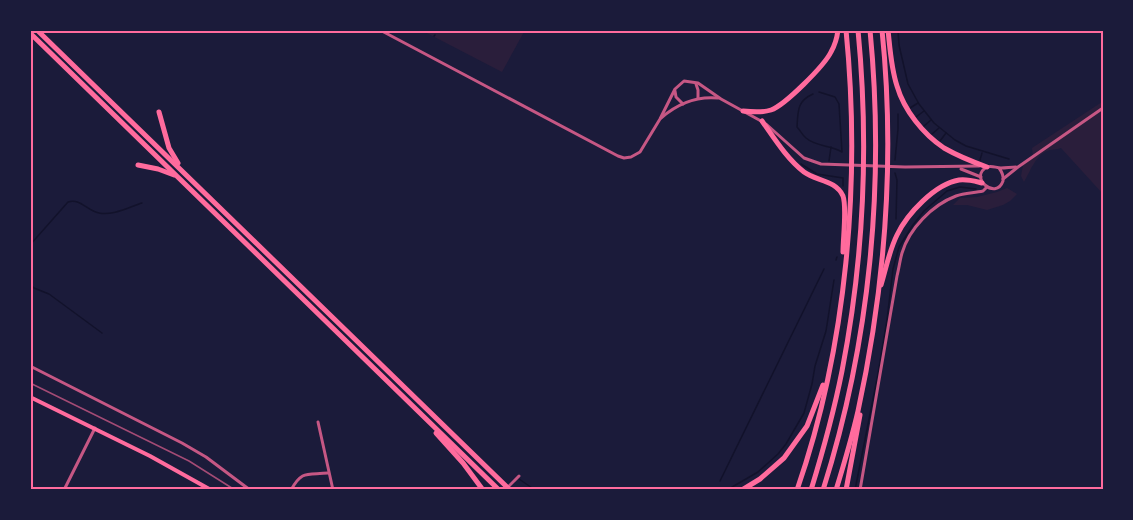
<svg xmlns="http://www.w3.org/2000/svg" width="1133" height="520" font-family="Spectral,serif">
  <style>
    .green { fill: #2a1e3b }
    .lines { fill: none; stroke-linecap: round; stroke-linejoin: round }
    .stream { stroke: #12122b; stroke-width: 1.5 }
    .minor { stroke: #c65784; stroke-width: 3 }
    .secondary { stroke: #ff6b9d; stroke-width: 4 }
    .motorway { stroke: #ff6b9d; stroke-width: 5 }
    .rail { stroke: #a44b75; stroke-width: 1.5 }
    .neatline { fill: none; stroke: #ff6b9d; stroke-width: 2 }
  </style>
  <rect width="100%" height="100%" fill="#1b1b3a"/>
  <g class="green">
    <polygon points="421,30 525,30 502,72"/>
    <path d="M1102 102 1103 106V194L1061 148C1057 150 1051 149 1047 151 1035 156 1030 172 1024 182L1021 176 1023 165 1033 158 1032 148Z"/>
    <polygon points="1007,188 1017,194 1010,201 1003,205 987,210 967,205 953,205 960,198 977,197 997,192"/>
  </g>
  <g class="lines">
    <g class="stream">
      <polyline points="898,30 899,45 908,84 919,104 934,123 955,140 966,146 1009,159"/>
      <polyline points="434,36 435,35"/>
      <path d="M813 94C797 101 798 111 797 127 800 130 802 135 806 138 816 147 831 145 842 152L839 104 835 97 819 92"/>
      <polyline points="910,108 918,103"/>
      <polyline points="916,117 924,111"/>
      <polyline points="924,126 931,120"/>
      <polyline points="932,134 939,128"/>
      <polyline points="940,141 946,133"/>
      <polyline points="895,160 898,129 898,114"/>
      <polyline points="980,160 982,153"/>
      <polyline points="829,161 831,147"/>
      <polyline points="801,164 817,174 843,178 843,186"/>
      <polyline points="895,173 897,180 896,219"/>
      <path d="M30 245 68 202C81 198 87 211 99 213 113 216 129 207 142 203"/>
      <polyline points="836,260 837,257"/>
      <polyline points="30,284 34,288 49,294 102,333"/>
      <polyline points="519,479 535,490"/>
      <polyline points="720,481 824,269"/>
      <polyline points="727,490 758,472 778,454 786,444 804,413 812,384 815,366 826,331 834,280"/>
      <polyline points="855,490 878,374 887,320 893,269 899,247 913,225 924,211 947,191 960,187 976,189"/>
    </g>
    <g class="minor">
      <polyline points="380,30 618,156 624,158 631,157 640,152 660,119 675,89 684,81 698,83 721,99 761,121"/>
      <polyline points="696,84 698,90 698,98"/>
      <polyline points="675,91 676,97 683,104"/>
      <path d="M661 118C677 104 697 96 718 98"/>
      <polyline points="766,124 804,158 821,164 905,167 979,166"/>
      <path d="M999 168C1002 172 1004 176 1003 181 996 201 968 177 987 167 992 165 996 168 1001 168 1006 168 1011 167 1016 167"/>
      <polyline points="961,169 981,177"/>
      <polyline points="1003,179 1018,167 1103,108"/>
      <polyline points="30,366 182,443 206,457 250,490"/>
      <polyline points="318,422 333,490"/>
      <polyline points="64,490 95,428"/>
      <path d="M291 490C302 470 307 475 328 473"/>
      <polyline points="505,490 519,476"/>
      <path d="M860 490 897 276C899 268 900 260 902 253 909 229 932 205 956 196 964 193 974 193 983 191L987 187"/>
    </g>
    <polyline class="secondary" points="30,397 150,456 211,490"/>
    <g class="motorway">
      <polyline points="37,30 510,490"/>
      <path d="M888 30C890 48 891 68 897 86 904 110 923 134 944 148 958 156 973 162 987 167"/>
      <polyline points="30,33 499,490"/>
      <path d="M743 111C752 112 762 113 771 110 785 105 824 66 831 52 835 45 837 38 838 30"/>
      <polyline points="159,112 169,148 178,163"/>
      <path d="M762 121C774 138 787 159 804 172 816 181 836 180 843 196 847 207 843 238 843 252"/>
      <polyline points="138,165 158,169 174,175"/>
      <path d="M881 285C886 269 889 251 897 235 907 214 935 184 959 180 968 179 974 181 982 183"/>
      <polyline points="436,433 463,463 483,490"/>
      <polyline points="742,490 760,479 784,458 807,426 823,385"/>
      <path d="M797 490C847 346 861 181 846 30"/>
      <path d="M811 490C823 451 834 411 842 371 864 258 869 144 858 30"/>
      <path d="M823 490C870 342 885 184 870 30"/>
      <path d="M836 490C844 464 852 437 858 411 885 287 895 156 882 30"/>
      <polyline points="846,490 860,415"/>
    </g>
    <polyline class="rail" points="30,383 189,461 235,490"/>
  </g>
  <rect width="1133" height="520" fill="none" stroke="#1b1b3a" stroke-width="63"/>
  <rect x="32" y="32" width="1070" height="456" class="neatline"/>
</svg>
